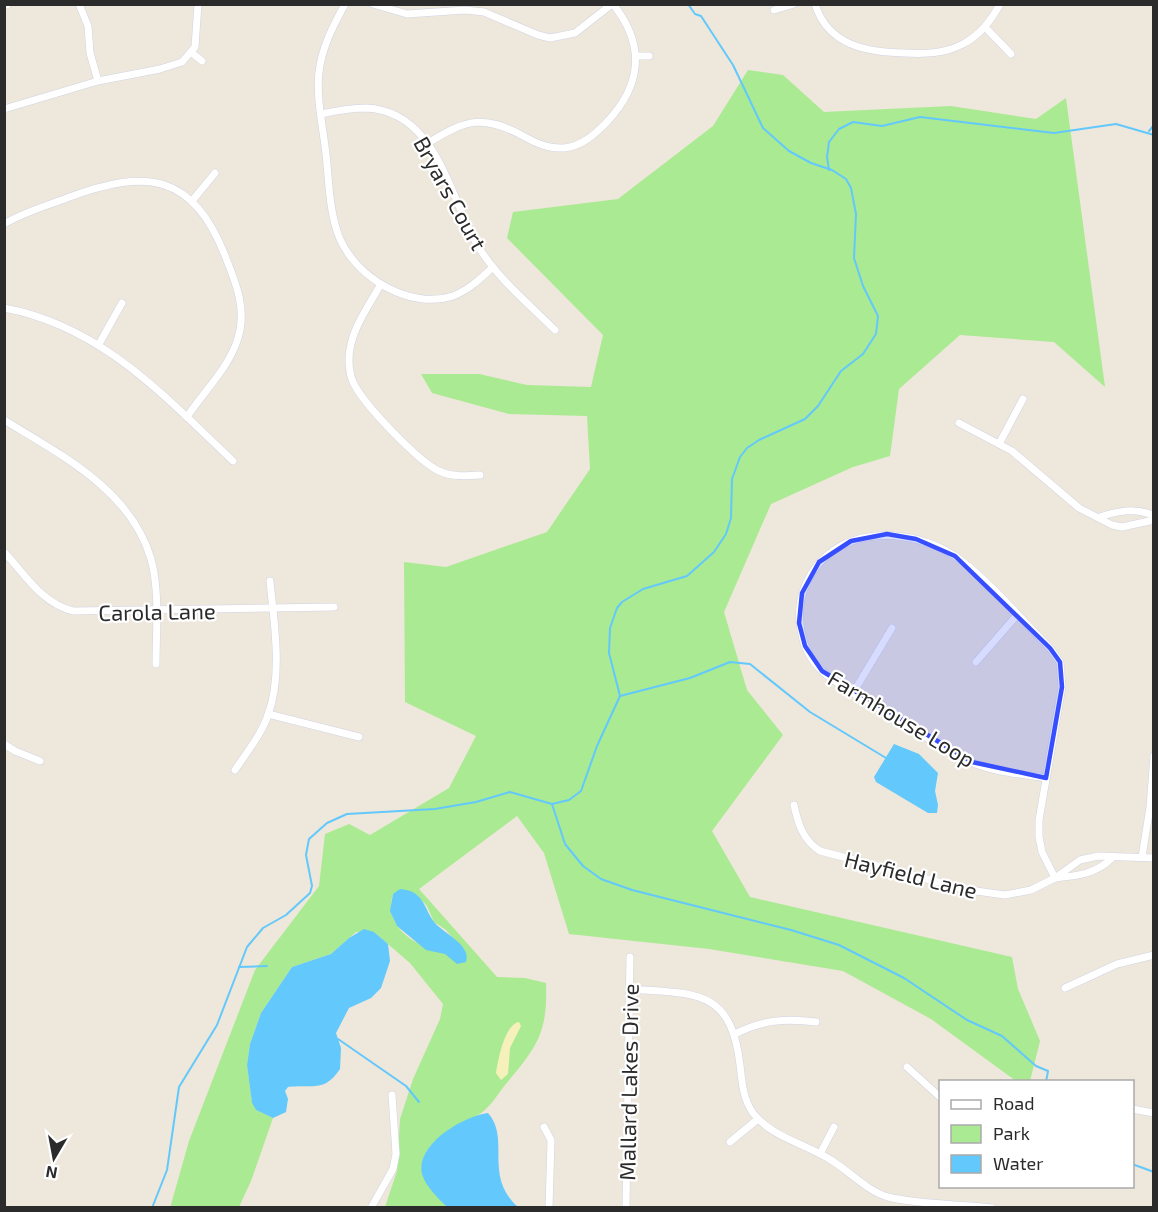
<svg xmlns="http://www.w3.org/2000/svg" width="1158" height="1212" font-family="'Exo 2',sans-serif">
  <style>
    .green { fill: #aaea92; fill-rule: evenodd }
    .sand { fill: #f6f1bb }
    .water { fill: #63c8fb }
    .lines { fill: none; stroke-linecap: round; stroke-linejoin: round }
    .stream { stroke: #63c8fb; stroke-width: 2 }
    .minor-casing { stroke: #d0d3e5; stroke-width: 8 }
    .minor { stroke: #fff; stroke-width: 7 }
    .marked { fill: #374eff; fill-opacity: 0.2; stroke: #374eff; stroke-width: 4.5; stroke-linejoin: round }
    .labels { text-anchor: middle; dominant-baseline: central; stroke-width: 4.5; stroke-linejoin: round; paint-order: stroke }
    .street-label { font-size: 22px; fill: #2b2b2b; stroke: #fff }
  </style>
  <rect width="100%" height="100%" fill="#eee7db"/>
  <path class="green" d="M748 70 783 75 824 112 951 106 1036 119 1066 98 1105 387 1054 342 960 335 899 389 890 456 853 467 771 504 724 612 747 690 783 735 712 831 750 897 1012 957 1018 989 1040 1041 1030 1081H1016L931 1019 843 971 709 949 569 934 544 853 517 816 419 889 497 977 525 978 546 983C548 1034 536 1048 505 1085 498 1094 490 1107 481 1113 476 1117 467 1120 461 1123 415 1150 410 1169 447 1207H385L397 1171 400 1119 413 1079 440 1019 443 1004 410 963 374 932H356L331 954 292 967 261 1013 250 1044 247 1065 252 1103 256 1110 273 1118 251 1181 239 1207 170 1208 189 1141 255 970 319 886 325 834 349 824 370 835 449 788 476 736 405 702 404 562 446 567 547 532 590 469 587 416 509 414 432 393 421 374H479L527 385 591 387 603 335 507 238 513 212 618 199 713 126ZM393 894H416L427 906 434 922 446 930 466 954C433 955 381 936 393 894Z"/>
  <path class="sand" d="M519 1022 521 1026 510 1048 508 1074 501 1080 496 1073C498 1059 505 1024 519 1022Z"/>
  <g class="water">
    <polygon points="894,744 919,754 938,773 935,791 938,805 937,813 928,813 876,782 874,777"/>
    <path d="M400 889C425 891 423 908 435 923 443 933 472 945 466 962L457 964 445 954 426 950 397 926 390 911 393 894Z"/>
    <path d="M364 929 374 932 388 944 390 961 381 988 371 998 349 1008 336 1033 341 1048 340 1069C324 1093 312 1084 288 1087L285 1091 288 1099 286 1112 273 1118 256 1110 252 1103 247 1065 250 1044 261 1013 292 967 331 954 349 938Z"/>
    <path d="M488 1113C511 1139 483 1176 518 1207H447C438 1198 426 1187 422 1174 415 1144 464 1116 488 1113Z"/>
  </g>
  <g class="lines">
    <g class="stream">
      <polyline points="1149,131 1154,125"/>
      <polyline points="829,170 827,157 829,142 839,129 853,122 882,126 920,117 1054,133 1116,124 1154,135"/>
      <polyline points="620,696 690,678 730,662 750,664 810,712 886,758"/>
      <polyline points="552,804 565,844 583,866 601,879 632,890 791,930 839,945 904,978 967,1020 1002,1036 1036,1066 1048,1071 1046,1082"/>
      <polyline points="239,967 267,966"/>
      <polyline points="338,1039 406,1086 419,1102"/>
      <polyline points="1132,1164 1154,1172"/>
      <polyline points="152,1208 167,1170 179,1087 217,1025 247,947 263,928 286,915 310,893 312,886 306,855 309,839 327,823 347,814 435,809 476,802 510,792 552,804 569,800 581,791 597,746 620,696 609,653 610,628 617,608 622,602 643,589 687,576 714,552 726,534 731,518 732,479 740,457 747,448 759,440 805,419 818,406 841,371 863,354 876,334 878,316 863,286 854,258 856,214 851,188 846,179 832,170 811,163 789,151 763,128 733,65 701,16 695,14 688,4"/>
    </g>
    <defs>
      <g id="minor">
        <polyline points="79,4 88,26 90,53 98,81"/>
        <path d="M345 4C333 26 322 47 319 72 316 99 323 127 326 154 329 181 329 213 340 239 357 278 410 310 453 296 469 290 481 278 493 267"/>
        <polyline points="373,4 407,14 465,10 484,12 538,35 550,38 575,33 612,4"/>
        <path d="M815 4C828 46 867 52 904 53 925 54 944 54 963 44 980 35 991 21 1000 4"/>
        <polyline points="4,6 8,4"/>
        <polyline points="774,10 794,4"/>
        <polyline points="985,27 1011,54"/>
        <polyline points="192,53 202,61"/>
        <polyline points="636,56 649,56"/>
        <polyline points="4,109 98,81 160,69 182,62 195,47 198,4"/>
        <path d="M321 114C335 111 351 108 366 108 437 111 449 197 478 246 497 278 529 304 555 330"/>
        <path d="M428 143C467 119 483 114 525 137 537 144 549 149 564 148 582 146 594 135 606 123 642 85 646 46 613 4"/>
        <polyline points="192,201 215,173"/>
        <path d="M4 224C24 212 46 206 67 198 147 168 193 173 226 258 236 283 247 310 238 338 229 368 204 391 187 417"/>
        <path d="M381 284C368 307 349 332 349 360 349 367 350 375 353 382 363 404 418 461 439 471 452 477 466 476 480 475"/>
        <path d="M4 308C102 326 165 397 233 461"/>
        <polyline points="99,344 122,303"/>
        <path d="M4 420C61 455 131 490 151 559 160 592 156 631 156 664"/>
        <polyline points="959,423 1012,451 1079,508 1112,525 1122,527 1154,520"/>
        <polyline points="999,444 1023,399"/>
        <path d="M1100 517C1118 511 1136 507 1154 516"/>
        <path d="M4 552C25 574 41 603 73 611L334 607"/>
        <polyline points="976,662 1017,615"/>
        <polyline points="853,693 892,628"/>
        <polyline points="268,714 359,737"/>
        <polyline points="4,744 15,751 40,761"/>
        <path d="M235 770C247 752 261 735 268 715 283 674 274 623 270 581"/>
        <path d="M1046 778C1021 774 994 772 971 762 942 749 915 730 888 714 867 701 842 689 823 672 815 665 809 655 805 646 798 625 797 604 806 584 832 525 907 525 955 556 985 576 1023 621 1050 648L1060 662 1062 687 1039 820V837L1042 852 1055 878"/>
        <path d="M794 805C798 824 803 840 820 851L969 890 1005 895 1031 890 1055 878 1080 860 1098 856 1154 858"/>
        <polyline points="1142,857 1150,807 1154,756"/>
        <path d="M1055 878C1077 876 1096 874 1112 858"/>
        <polyline points="1065,988 1117,964 1154,955"/>
        <path d="M630 989C695 994 731 988 740 1065 742 1082 743 1099 753 1113 771 1137 806 1144 831 1160 849 1171 867 1191 888 1197 921 1205 959 1204 992 1208"/>
        <path d="M735 1034C763 1020 785 1018 816 1022"/>
        <polyline points="907,1067 940,1097"/>
        <polyline points="1132,1109 1154,1113"/>
        <polyline points="544,1127 551,1140 549,1208"/>
        <polyline points="730,1142 758,1119"/>
        <polyline points="820,1154 834,1127"/>
        <polyline points="371,1208 393,1169 396,1154 392,1095"/>
        <polyline points="626,1208 630,957"/>
      </g>
    </defs>
    <use href="#minor" class="minor-casing"/>
    <use href="#minor" class="minor"/>
  </g>
  <path class="marked" d="M887 534 916 539 955 556 1050 648 1060 662 1062 687 1046 778 972 762 822 671 805 646 799 623 802 593 819 562 851 541Z"/>
  <g class="labels">
    <g class="street-label">
      <text transform="translate(451 193) rotate(61)">Bryars Court</text>
      <text transform="translate(157 611) rotate(-1)">Carola Lane</text>
      <text transform="translate(902 718) rotate(31)">Farmhouse Loop</text>
      <text transform="translate(911 874) rotate(14)">Hayfield Lane</text>
      <text transform="translate(628 1082) rotate(-89)">Mallard Lakes Drive</text>
    </g>
  </g>
  <rect width="1158" height="1212" fill="none" stroke="#2b2b2b" stroke-width="12"/>
  <rect x="939" y="1080" width="195" height="108" fill="#ffffff" stroke="#aaaaaa" stroke-width="1.5"/>
  <rect x="951" y="1100" width="30" height="9" fill="#ffffff" stroke="#aaaaaa" stroke-width="1.5"/>
  <text x="993" y="1110" font-size="18" fill="#2b2b2b">Road</text>
  <rect x="951" y="1125" width="30" height="18" fill="#aaea92" stroke="#aaaaaa" stroke-width="1.5"/>
  <text x="993" y="1140" font-size="18" fill="#2b2b2b">Park</text>
  <rect x="951" y="1155" width="30" height="18" fill="#63c8fb" stroke="#aaaaaa" stroke-width="1.5"/>
  <text x="993" y="1170" font-size="18" fill="#2b2b2b">Water</text>
  <g transform="translate(54 1158) rotate(190)" stroke="#ffffff" stroke-width="4.5" paint-order="stroke">
  <path d="M0-4.5L10 22L0 15L-10 22Z" fill="#2b2b2b"/>
  <text y="-9" font-size="16" font-weight="bold" text-anchor="middle" fill="#2b2b2b">N</text>
  </g>
</svg>
